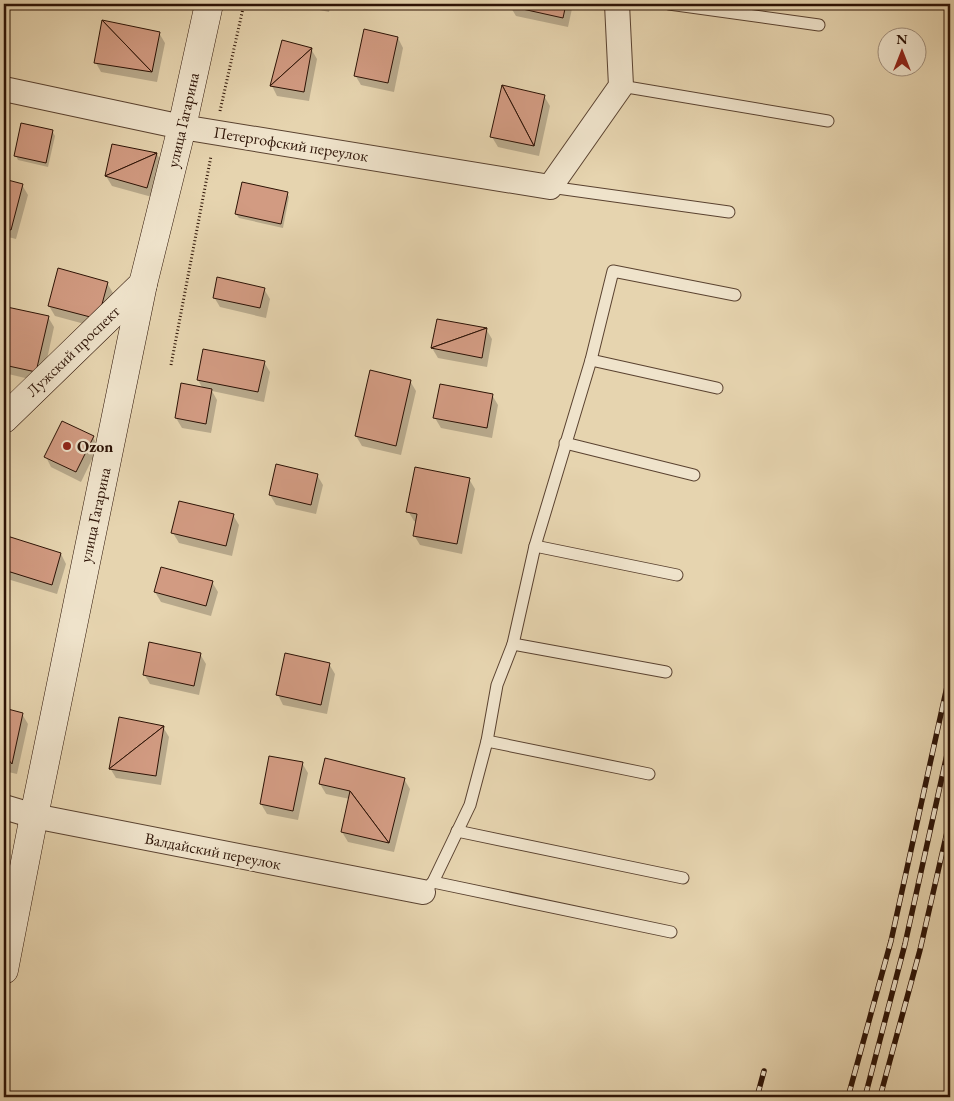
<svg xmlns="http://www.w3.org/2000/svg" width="954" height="1101" font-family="'EB Garamond',serif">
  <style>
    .shadow { fill: #0003 }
    .building { fill: #d29b82; stroke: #2c1205 }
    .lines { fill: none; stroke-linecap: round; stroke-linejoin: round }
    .lane-casing { stroke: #5a4230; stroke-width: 13 }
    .street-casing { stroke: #5a4230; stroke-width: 26 }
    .secondary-casing { stroke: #2c1205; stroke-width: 29 }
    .path { stroke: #2c1205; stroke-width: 3; stroke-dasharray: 1 2.5; stroke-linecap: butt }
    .lane { stroke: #efe3cb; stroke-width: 11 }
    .street { stroke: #efe3cb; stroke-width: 24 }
    .secondary { stroke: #efe3cb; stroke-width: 28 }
    .rail-casing { stroke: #2c1205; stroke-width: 5.5 }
    .rail { stroke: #efe3cb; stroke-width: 4; stroke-dasharray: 11; stroke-linecap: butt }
    .poi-dot { fill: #8f2418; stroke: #efe3cb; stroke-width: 2 }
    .labels { text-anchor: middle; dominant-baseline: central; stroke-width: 4.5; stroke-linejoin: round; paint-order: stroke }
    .street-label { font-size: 16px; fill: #2c1205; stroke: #efe3cb }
    .poi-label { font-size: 16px; font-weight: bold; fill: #2c1205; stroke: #efe3cb; text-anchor: start }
  </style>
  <rect width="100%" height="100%" fill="#e6d4af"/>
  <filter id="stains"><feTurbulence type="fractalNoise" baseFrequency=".004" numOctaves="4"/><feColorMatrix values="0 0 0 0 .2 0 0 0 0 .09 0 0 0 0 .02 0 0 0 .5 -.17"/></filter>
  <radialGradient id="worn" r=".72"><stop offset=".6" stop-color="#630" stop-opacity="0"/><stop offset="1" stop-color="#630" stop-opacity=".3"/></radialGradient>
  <g class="shadow">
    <polygon points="4,4 11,4 4,33"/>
    <polygon points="292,4 331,4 329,12"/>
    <polygon points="511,4 573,4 568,27 516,16 510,6"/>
    <polygon points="159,33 165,43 157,82 101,72 96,63"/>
    <polygon points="398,38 403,48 394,92 361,85 355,75"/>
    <polygon points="311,49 317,59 309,101 277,96 272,86"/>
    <polygon points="544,96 550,106 539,156 498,147 492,137"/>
    <polygon points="52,131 55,136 48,167 18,160 16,156"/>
    <polygon points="157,154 162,164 152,197 112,186 106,176"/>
    <polygon points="4,181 22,185 28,195 16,239 4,236"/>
    <polygon points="287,193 289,197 283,228 239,218 236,214"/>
    <polygon points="107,283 113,293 103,329 55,316 49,306"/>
    <polygon points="264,289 270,299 266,318 220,307 214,297"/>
    <polygon points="8,308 48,317 54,327 42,382 4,373 4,326"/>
    <polygon points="486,329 492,339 487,367 438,358 432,348"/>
    <polygon points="264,362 270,372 264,402 212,391 217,400 211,433 182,428 176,418 203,389 198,380"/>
    <polygon points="410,381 416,391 401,455 362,446 356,436"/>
    <polygon points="492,395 498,405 492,438 441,428 435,418"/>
    <polygon points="93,437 98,447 81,482 51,467 46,457"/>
    <polygon points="317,475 323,485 316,514 276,505 270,495"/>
    <polygon points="469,479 475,489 462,554 420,545 414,535 417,522 414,521 408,511"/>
    <polygon points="233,515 239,525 232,556 179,543 173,533"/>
    <polygon points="5,537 61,554 66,564 57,594 4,578 4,540"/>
    <polygon points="212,582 218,592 211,616 161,602 155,592"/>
    <polygon points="200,654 206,664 199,695 150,684 144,674"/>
    <polygon points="329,664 335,674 327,714 283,705 278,695"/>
    <polygon points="4,710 22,714 28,724 17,774 4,771"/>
    <polygon points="163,727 169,737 161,785 116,778 110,768"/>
    <polygon points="302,763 308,773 298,820 267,814 261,804"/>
    <polygon points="404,779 410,789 394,852 348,842 342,832 350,799 326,794 320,784"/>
  </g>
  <g class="building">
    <polygon points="509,4 566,4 563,18 509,6"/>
    <polygon points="102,20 152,72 94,63"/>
    <polygon points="102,20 160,32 152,72"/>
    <polygon points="364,29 398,37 388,83 354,76"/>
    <polygon points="282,40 312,48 270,86"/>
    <polygon points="312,48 304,92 270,86"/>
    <polygon points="502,85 545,95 534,146"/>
    <polygon points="502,85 534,146 490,137"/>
    <polygon points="21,123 53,130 46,163 14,156"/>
    <polygon points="112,144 157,153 105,176"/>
    <polygon points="157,153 147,188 105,176"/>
    <polygon points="4,179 23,184 11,230 4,228"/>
    <polygon points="242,182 288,192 281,224 235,214"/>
    <polygon points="58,268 108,282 98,319 48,306"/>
    <polygon points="217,277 265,288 260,308 213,298"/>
    <polygon points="7,307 49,316 36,372 4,365 4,321"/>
    <polygon points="437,319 487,328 431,348"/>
    <polygon points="487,328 482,358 431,348"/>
    <polygon points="203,349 265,361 258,392 197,380"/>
    <polygon points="370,370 411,380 396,446 355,436"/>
    <polygon points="181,383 212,389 206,424 175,418"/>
    <polygon points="440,384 493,394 487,428 433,418"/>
    <polygon points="62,421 94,436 76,472 44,457"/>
    <polygon points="276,464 318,474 311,505 269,495"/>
    <polygon points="415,467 470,478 457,544 413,536 417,514 406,512"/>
    <polygon points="179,501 234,514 226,546 171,533"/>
    <polygon points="4,535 61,553 52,585 4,570"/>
    <polygon points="161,567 213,581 206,606 154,592"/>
    <polygon points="149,642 201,653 194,686 143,675"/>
    <polygon points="285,653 330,663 321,705 276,695"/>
    <polygon points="4,708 23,713 12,764 4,754"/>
    <polygon points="119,717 164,726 109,769"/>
    <polygon points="164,726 156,776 109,769"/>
    <polygon points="269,756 303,762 293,811 260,804"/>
    <polygon points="325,758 405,778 389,843 350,791 319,784"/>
    <polygon points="350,791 389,843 341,832"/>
  </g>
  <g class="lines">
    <defs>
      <g id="lane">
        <polyline points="669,4 819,25"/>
        <polyline points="621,86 828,121"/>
        <polyline points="550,187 729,212"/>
        <polyline points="591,360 717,388"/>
        <polyline points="565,443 694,475"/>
        <polyline points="535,546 677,575"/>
        <polyline points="513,644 666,672"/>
        <polyline points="487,741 649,774"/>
        <polyline points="457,831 683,878"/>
        <polyline points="433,882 671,932"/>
        <polyline points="423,892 433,882 470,805 487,741 497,685 513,644 535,546 591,360 613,271 735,295"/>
      </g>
      <g id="street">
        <polyline points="4,89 182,127 550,187 621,86 617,4"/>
        <polyline points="4,807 34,816 423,892"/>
      </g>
      <g id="secondary">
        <polyline points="4,419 143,284"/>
        <polyline points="4,970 34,816 143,284 182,127 209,4"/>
      </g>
    </defs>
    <use href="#lane" class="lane-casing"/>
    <use href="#street" class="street-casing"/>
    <use href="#secondary" class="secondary-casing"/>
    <g class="path">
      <polyline points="220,111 244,4"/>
      <polyline points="171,365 211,156"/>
    </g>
    <use href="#lane" class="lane"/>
    <use href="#street" class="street"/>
    <use href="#secondary" class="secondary"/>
    <defs>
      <g id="rail">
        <polyline points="757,1097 764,1071"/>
        <polyline points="848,1097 891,941 950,673"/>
        <polyline points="865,1097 905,944 950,741"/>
        <polyline points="880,1097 920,950 950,819"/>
      </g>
    </defs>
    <use href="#rail" class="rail-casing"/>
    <use href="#rail" class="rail"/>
  </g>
  <circle class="poi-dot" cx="67" cy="446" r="5"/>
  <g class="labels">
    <g class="street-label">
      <text transform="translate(183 120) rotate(-77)">улица Гагарина</text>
      <text transform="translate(291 144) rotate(9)">Петергофский переулок</text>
      <text transform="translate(73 351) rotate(-44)">Лужский проспект</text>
      <text transform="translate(95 515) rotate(-78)">улица Гагарина</text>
      <text transform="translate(213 851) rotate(11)">Валдайский переулок</text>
    </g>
    <g class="poi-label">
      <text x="77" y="446">Ozon</text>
    </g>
  </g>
  <rect width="954" height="1101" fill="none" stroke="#e6d4af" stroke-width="20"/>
  <rect x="5" y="5" width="944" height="1091" fill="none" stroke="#2c1205" stroke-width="2.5"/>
  <rect x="10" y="10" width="934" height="1081" fill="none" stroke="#2c1205"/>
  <g transform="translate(902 52)"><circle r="24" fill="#efe3cb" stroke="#a18f7c"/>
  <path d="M0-4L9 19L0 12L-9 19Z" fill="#8f2418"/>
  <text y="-8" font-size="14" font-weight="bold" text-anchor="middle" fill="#2c1205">N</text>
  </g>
  <rect width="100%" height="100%" filter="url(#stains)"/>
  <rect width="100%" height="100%" fill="url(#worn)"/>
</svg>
